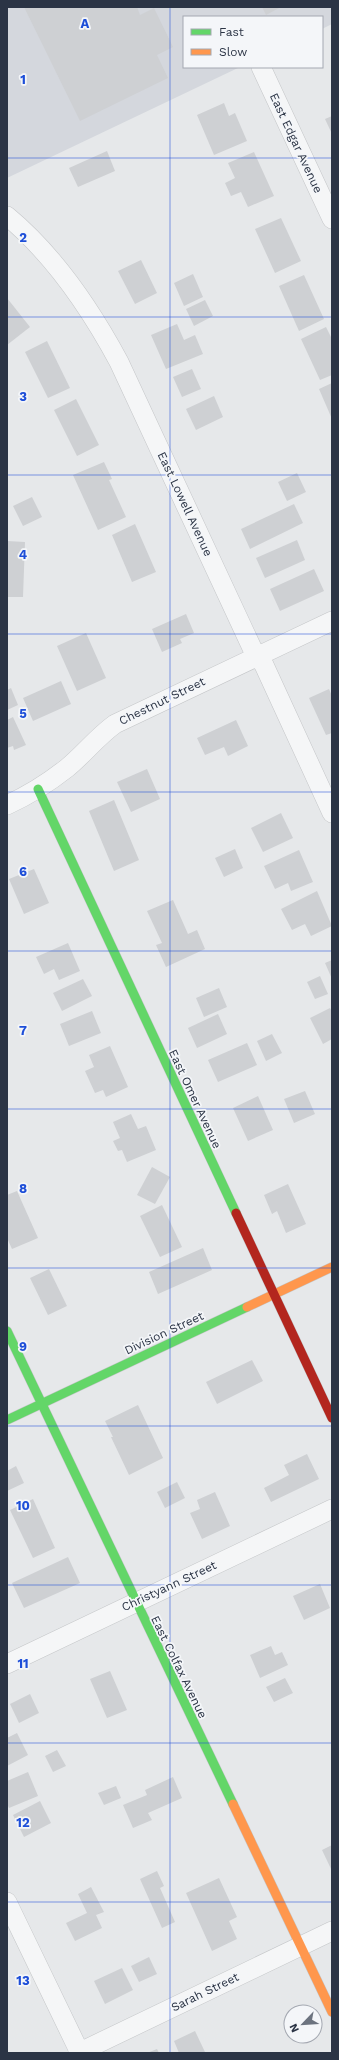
<svg xmlns="http://www.w3.org/2000/svg" width="339" height="2060" font-family="'Work Sans',sans-serif">
  <style>
    .built { fill: #d4d7dd }
    .building { fill: #ced0d3 }
    .lines { fill: none; stroke-linecap: round; stroke-linejoin: round }
    .street-casing { stroke: #c4c6c8; stroke-width: 20 }
    .fast-casing { stroke: #c4c6c8; stroke-width: 10 }
    .slow-casing { stroke: #c4c6c8; stroke-width: 10 }
    .jam-casing { stroke: #c4c6c8; stroke-width: 10 }
    .street { stroke: #f5f6f7; stroke-width: 19 }
    .fast { stroke: #63d668; stroke-width: 9 }
    .slow { stroke: #ff974d; stroke-width: 9 }
    .jam { stroke: #b3261e; stroke-width: 9 }
    .grid { fill: none; stroke: #1d4ed8; stroke-width: 1; stroke-opacity: 0.55 }
    .labels { text-anchor: middle; dominant-baseline: central; stroke-width: 3.5; stroke-linejoin: round; paint-order: stroke }
    .street-label { font-size: 12px; fill: #2b3445; stroke: #f4f6f9 }
    .grid-label { font-size: 13px; text-anchor: middle; font-weight: bold; fill: #1d4ed8; stroke: #f4f6f9; stroke-width: 3.5; stroke-linejoin: round; paint-order: stroke }
  </style>
  <rect width="100%" height="100%" fill="#e6e8ea"/>
  <polygon class="built" points="7,7 332,7 332,24 322,29 322,17 184,17 184,67 240,67 7,178"/>
  <g class="building">
    <polygon points="24,7 137,7 140,15 154,8 173,47 157,55 168,78 80,121"/>
    <polygon points="262,7 281,7 266,15"/>
    <polygon points="224,103 229,116 235,113 247,141 214,155 197,115"/>
    <polygon points="332,116 332,134 325,119"/>
    <polygon points="107,151 115,171 78,187 69,168"/>
    <polygon points="254,152 274,196 248,207 241,192 231,196 225,183 235,178 228,163"/>
    <polygon points="281,218 301,261 275,273 255,229"/>
    <polygon points="141,260 157,293 135,304 118,271"/>
    <polygon points="193,274 203,297 184,306 174,283"/>
    <polygon points="304,275 324,319 299,331 279,286"/>
    <polygon points="7,298 30,327 7,345"/>
    <polygon points="205,300 213,316 194,326 186,309"/>
    <polygon points="177,324 184,340 195,335 203,354 166,369 151,335"/>
    <polygon points="326,327 332,339 332,375 320,380 301,339"/>
    <polygon points="47,341 70,388 48,398 25,352"/>
    <polygon points="192,369 201,389 182,397 173,377"/>
    <polygon points="332,383 332,419 319,389"/>
    <polygon points="214,396 223,417 196,430 186,409"/>
    <polygon points="76,399 99,445 77,456 54,410"/>
    <polygon points="104,462 112,479 109,480 126,517 98,530 73,475"/>
    <polygon points="297,473 306,492 287,501 278,482"/>
    <polygon points="32,497 42,517 23,526 13,506"/>
    <polygon points="294,504 303,523 250,549 241,529"/>
    <polygon points="135,524 156,572 132,582 112,535"/>
    <polygon points="297,540 305,560 265,578 256,558"/>
    <polygon points="7,541 25,542 23,597 7,597"/>
    <polygon points="314,569 324,591 280,611 270,589"/>
    <polygon points="186,614 194,633 180,639 182,643 162,652 152,629"/>
    <polygon points="86,633 106,678 77,691 57,646"/>
    <polygon points="61,681 71,704 33,721 23,698"/>
    <polygon points="11,688 18,705 7,710 7,690"/>
    <polygon points="329,689 332,696 332,733 326,735 309,698"/>
    <polygon points="13,717 26,745 14,750 13,746 7,748 7,720"/>
    <polygon points="236,720 248,746 228,756 224,747 205,755 197,738"/>
    <polygon points="147,769 160,799 131,812 117,782"/>
    <polygon points="114,800 139,860 114,871 89,811"/>
    <polygon points="281,813 293,838 263,852 251,828"/>
    <polygon points="235,849 243,868 224,877 215,858"/>
    <polygon points="299,850 313,882 291,891 288,883 275,889 264,866"/>
    <polygon points="34,869 49,903 24,914 9,879"/>
    <polygon points="317,891 332,926 311,936 305,924 292,930 281,909"/>
    <polygon points="173,900 188,934 197,930 205,949 166,967 156,945 162,943 147,911"/>
    <polygon points="68,943 80,971 59,980 54,969 44,974 36,957"/>
    <polygon points="332,960 332,979 325,963"/>
    <polygon points="320,976 328,994 315,999 307,982"/>
    <polygon points="83,979 92,996 62,1011 53,993"/>
    <polygon points="219,988 227,1007 204,1017 196,998"/>
    <polygon points="330,1008 332,1012 332,1039 323,1044 310,1018"/>
    <polygon points="92,1011 101,1033 69,1046 60,1024"/>
    <polygon points="218,1014 227,1034 197,1048 188,1028"/>
    <polygon points="272,1034 282,1053 266,1061 257,1041"/>
    <polygon points="247,1043 257,1065 218,1082 208,1060"/>
    <polygon points="110,1046 128,1087 106,1097 103,1090 95,1093 85,1071 94,1067 89,1055"/>
    <polygon points="305,1091 315,1114 294,1123 284,1099"/>
    <polygon points="258,1096 273,1130 248,1141 233,1108"/>
    <polygon points="131,1114 138,1129 146,1126 156,1150 127,1162 122,1150 118,1151 113,1141 120,1138 113,1122"/>
    <polygon points="152,1167 170,1177 155,1204 137,1195"/>
    <polygon points="288,1184 306,1224 286,1233 277,1211 272,1214 264,1195"/>
    <polygon points="17,1191 38,1238 12,1249 7,1238 7,1195"/>
    <polygon points="162,1205 182,1247 160,1257 140,1216"/>
    <polygon points="203,1248 212,1270 158,1294 149,1272"/>
    <polygon points="49,1269 67,1306 48,1315 30,1278"/>
    <polygon points="252,1360 263,1381 217,1404 206,1382"/>
    <polygon points="138,1405 163,1458 129,1475 111,1437 113,1437 105,1421"/>
    <polygon points="307,1454 319,1479 271,1502 264,1488 289,1475 284,1465"/>
    <polygon points="16,1466 24,1483 7,1491 7,1471"/>
    <polygon points="177,1482 185,1498 165,1508 157,1492"/>
    <polygon points="215,1492 230,1526 202,1539 190,1513 200,1509 197,1500"/>
    <polygon points="33,1499 55,1548 33,1558 10,1510"/>
    <polygon points="68,1557 80,1583 24,1608 12,1583"/>
    <polygon points="320,1584 330,1608 304,1620 293,1596"/>
    <polygon points="271,1646 275,1655 282,1652 288,1665 260,1678 250,1655"/>
    <polygon points="110,1671 127,1710 107,1718 90,1679"/>
    <polygon points="285,1678 293,1693 274,1702 266,1687"/>
    <polygon points="30,1694 39,1713 19,1723 10,1704"/>
    <polygon points="17,1733 28,1755 7,1766 7,1738"/>
    <polygon points="57,1750 66,1766 53,1772 45,1756"/>
    <polygon points="28,1772 38,1796 9,1808 7,1804 7,1781"/>
    <polygon points="173,1777 182,1798 148,1813 152,1820 133,1828 123,1805 147,1795 145,1790"/>
    <polygon points="116,1786 121,1798 104,1805 98,1793"/>
    <polygon points="40,1801 51,1823 24,1837 13,1815"/>
    <polygon points="332,1845 332,1871 322,1850"/>
    <polygon points="157,1871 164,1886 160,1888 175,1922 162,1928 140,1879"/>
    <polygon points="219,1878 237,1917 229,1921 237,1939 212,1951 186,1893"/>
    <polygon points="91,1887 104,1912 96,1915 102,1928 75,1941 66,1923 87,1913 78,1894"/>
    <polygon points="149,1957 157,1974 139,1982 131,1966"/>
    <polygon points="122,1968 133,1990 105,2004 94,1981"/>
    <polygon points="195,2031 205,2052 179,2053 174,2041"/>
    <polygon points="157,2049 159,2053 147,2053"/>
  </g>
  <g class="lines">
    <defs>
      <g id="street">
        <polyline points="261,67 332,219"/>
        <path d="M7 216C54 255 90 308 119 362L252 648 264 665 332 813"/>
        <path d="M7 805C29 795 48 783 67 768 84 754 97 737 115 724L332 621"/>
        <polyline points="7,1664 332,1509"/>
        <polyline points="7,1902 80,2053"/>
        <polyline points="78,2053 332,1931"/>
      </g>
      <g id="fast">
        <polyline points="38,789 236,1213"/>
        <polyline points="7,1331 233,1804"/>
        <polyline points="7,1420 247,1307"/>
      </g>
      <g id="slow">
        <polyline points="247,1307 332,1267"/>
        <polyline points="233,1804 332,2012"/>
      </g>
      <polyline id="jam" points="236,1213 332,1418"/>
    </defs>
    <use href="#street" class="street-casing"/>
    <use href="#fast" class="fast-casing"/>
    <use href="#slow" class="slow-casing"/>
    <use href="#jam" class="jam-casing"/>
    <use href="#street" class="street"/>
    <use href="#fast" class="fast"/>
    <use href="#slow" class="slow"/>
    <use href="#jam" class="jam"/>
  </g>
  <path class="grid" d="M170 7V2053M7 158H332M7 317H332M7 475H332M7 634H332M7 792H332M7 951H332M7 1109H332M7 1268H332M7 1426H332M7 1585H332M7 1743H332M7 1902H332"/>
  <g class="labels">
    <g class="street-label">
      <text transform="translate(296 143) rotate(65)">East Edgar Avenue</text>
      <text transform="translate(185 504) rotate(65)">East Lowell Avenue</text>
      <text transform="translate(162 701) rotate(-26)">Chestnut Street</text>
      <text transform="translate(195 1099) rotate(65)">East Omer Avenue</text>
      <text transform="translate(164 1333) rotate(-25)">Division Street</text>
      <text transform="translate(169 1586) rotate(-25)">Christyann Street</text>
      <text transform="translate(179 1667) rotate(64)">East Colfax Avenue</text>
      <text transform="translate(205 1992) rotate(-26)">Sarah Street</text>
    </g>
  </g>
  <g class="grid-label">
    <text x="85" y="28">A</text>
    <text x="23" y="84">1</text>
    <text x="23" y="242">2</text>
    <text x="23" y="401">3</text>
    <text x="23" y="559">4</text>
    <text x="23" y="718">5</text>
    <text x="23" y="876">6</text>
    <text x="23" y="1035">7</text>
    <text x="23" y="1193">8</text>
    <text x="23" y="1351">9</text>
    <text x="23" y="1510">10</text>
    <text x="23" y="1668">11</text>
    <text x="23" y="1827">12</text>
    <text x="23" y="1985">13</text>
  </g>
  <rect width="339" height="2060" fill="none" stroke="#2b3445" stroke-width="16"/>
  <rect x="183" y="16" width="140" height="52" fill="#f4f6f9" stroke="#a4a8b1"/>
  <rect x="191" y="29" width="20" height="6" fill="#63d668" stroke="#a4a8b1"/>
  <text x="219" y="36" font-size="12" fill="#2b3445">Fast</text>
  <rect x="191" y="49" width="20" height="6" fill="#ff974d" stroke="#a4a8b1"/>
  <text x="219" y="56" font-size="12" fill="#2b3445">Slow</text>
  <g transform="translate(303 2024) rotate(245)"><circle r="19" fill="#f4f6f9" stroke="#a4a8b1"/>
  <path d="M0-3L7 15L0 10L-7 15Z" fill="#6c737f"/>
  <text y="-6" font-size="11" font-weight="bold" text-anchor="middle" fill="#2b3445">N</text>
  </g>
</svg>
